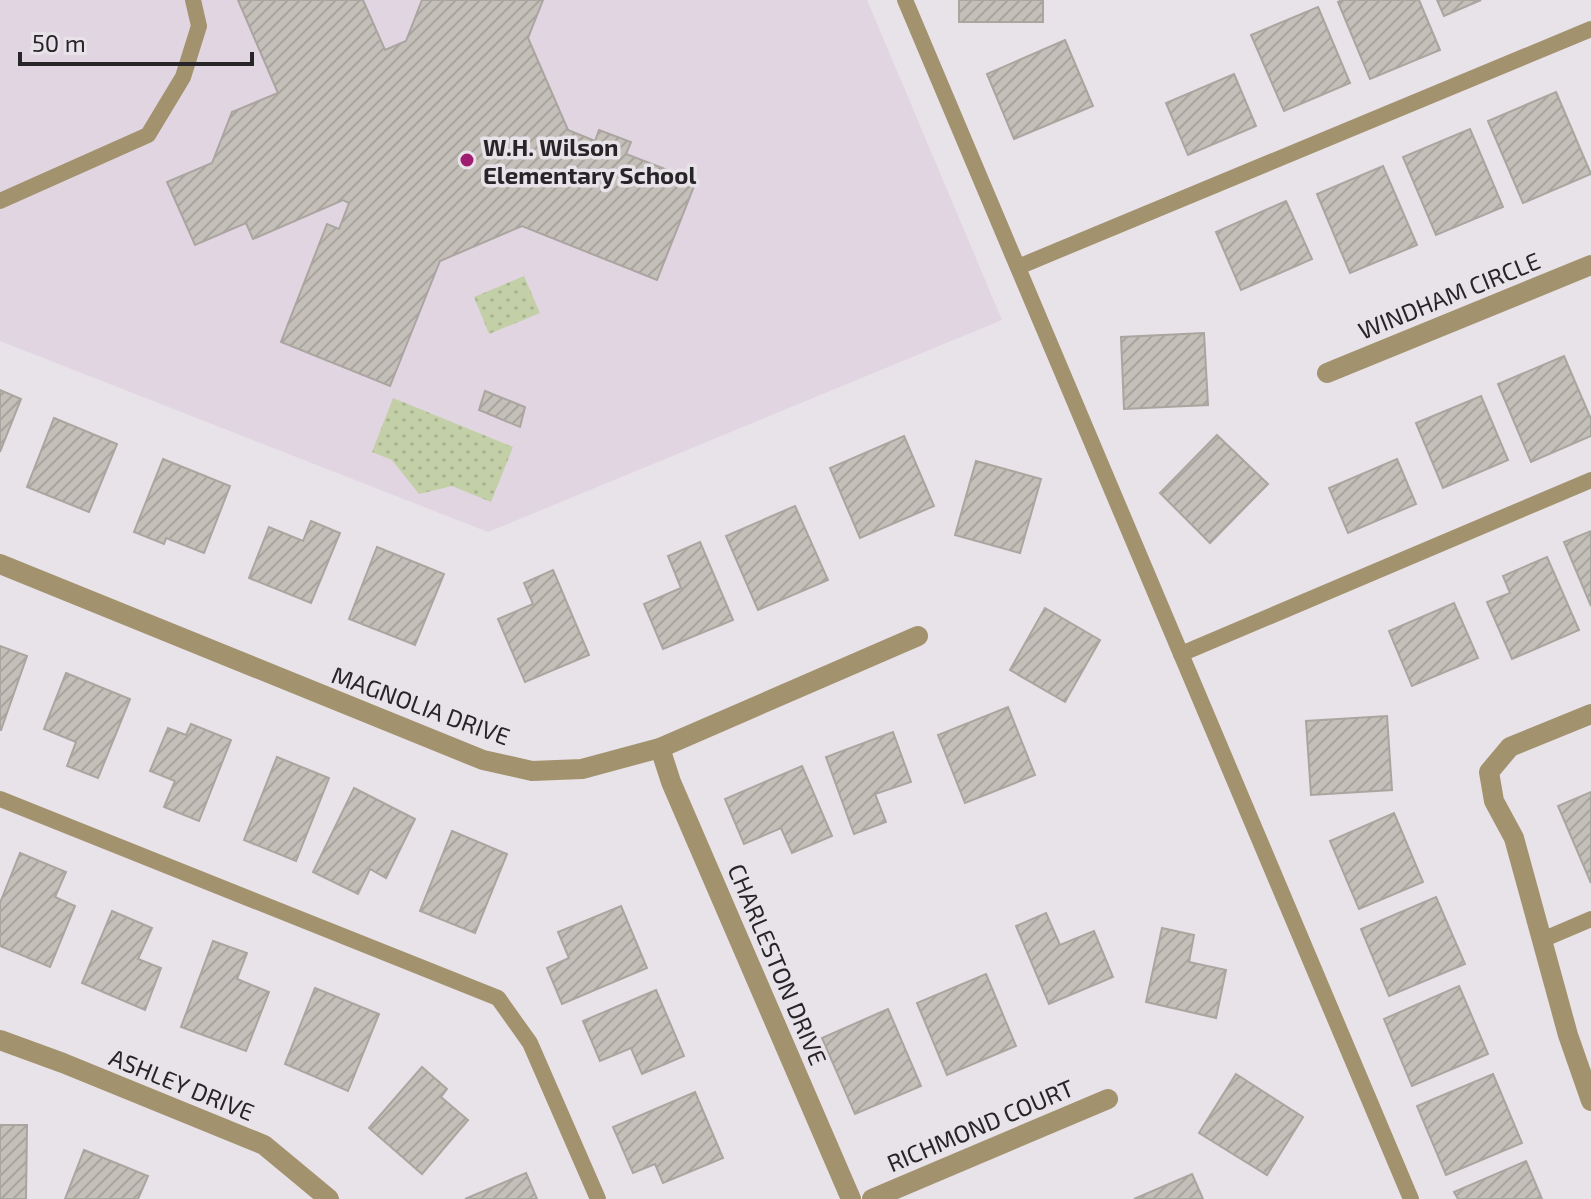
<svg xmlns="http://www.w3.org/2000/svg" width="1591" height="1199" font-family="'Exo 2',sans-serif">
  <style>
    .built { fill: #e1d5e2 }
    .grass { fill: url(#grass-dots) }
    .building { fill: url(#building-hatch); stroke: #aaa59f; stroke-width: 2 }
    .lines { fill: none; stroke-linecap: round; stroke-linejoin: round }
    .service { stroke: #a2926d; stroke-width: 16 }
    .minor { stroke: #a2926d; stroke-width: 20 }
    .poi-dot { fill: #9f1d6e; stroke: #e8e2e9; stroke-width: 3 }
    .labels { text-anchor: middle; dominant-baseline: central; stroke-width: 7; stroke-linejoin: round; paint-order: stroke }
    .poi-label { font-size: 24px; font-weight: bold; fill: #282528; stroke: #e8e2e9; text-anchor: start }
    .street-label { font-size: 24px; fill: #282528; stroke: #e8e2e9 }
  </style>
  <defs>
    <pattern id="grass-dots" width="8" height="8" patternUnits="userSpaceOnUse" patternTransform="scale(2)"><rect width="8" height="8" fill="#c3cfa7"/><path d="M2 2h.1M6 6h.1" fill="none" stroke="#a8b290" stroke-width="1.8" stroke-linecap="round"/></pattern>
    <pattern id="building-hatch" width="6" height="6" patternUnits="userSpaceOnUse" patternTransform="scale(2)"><rect width="6" height="6" fill="#c4bfb8"/><path d="M-1 1l2-2M0 6l6-6M5 7l2-2" fill="none" stroke="#a8a49e"/></pattern>
  </defs>
  <rect width="100%" height="100%" fill="#e8e2e9"/>
  <polygon class="built" points="0,0 867,0 1002,320 488,532 0,341"/>
  <g class="grass">
    <polygon points="524,276 540,313 489,334 474,297"/>
    <polygon points="393,398 513,447 491,502 452,486 419,494 392,460 372,452"/>
  </g>
  <g class="building">
    <polygon points="238,0 363,0 385,50 406,41 422,0 543,0 528,38 568,130 595,141 599,130 631,142 626,154 696,181 657,280 522,226 440,261 390,386 281,342 327,224 339,229 349,203 343,200 253,239 246,223 195,245 167,182 212,163 232,112 278,93"/>
    <rect x="959" y="0" width="84" height="22"/>
    <polygon points="1342,0 1419,0 1440,50 1370,79 1338,2"/>
    <polygon points="1437,0 1481,0 1444,16"/>
    <polygon points="1318,7 1350,83 1284,111 1251,35"/>
    <polygon points="1065,40 1093,106 1014,139 987,74"/>
    <polygon points="1234,74 1256,126 1188,155 1166,103"/>
    <polygon points="1556,92 1591,174 1523,203 1488,121"/>
    <polygon points="1470,129 1503,207 1436,235 1403,157"/>
    <polygon points="1383,166 1417,245 1350,273 1317,194"/>
    <polygon points="1286,201 1312,259 1241,290 1216,232"/>
    <polygon points="1204,333 1208,405 1124,409 1121,337"/>
    <polygon points="1564,356 1591,419 1591,436 1531,462 1498,384"/>
    <polygon points="0,390 21,399 0,452"/>
    <polygon points="485,391 525,407 520,427 479,410"/>
    <polygon points="1481,396 1508,460 1443,488 1416,423"/>
    <polygon points="54,418 117,444 89,512 27,487"/>
    <polygon points="1217,435 1268,484 1210,543 1160,493"/>
    <polygon points="904,436 934,506 860,538 830,468"/>
    <polygon points="163,459 230,486 204,553 166,538 164,544 134,532"/>
    <polygon points="1397,459 1416,504 1348,533 1329,488"/>
    <polygon points="976,461 1041,479 1020,553 955,535"/>
    <polygon points="795,506 828,580 758,610 726,536"/>
    <polygon points="311,521 340,533 311,603 249,578 269,527 303,541"/>
    <polygon points="1591,531 1591,606 1564,542"/>
    <polygon points="700,542 733,620 663,649 644,604 681,588 668,556"/>
    <polygon points="377,547 444,574 415,645 349,619"/>
    <polygon points="1547,557 1579,630 1512,659 1487,602 1510,593 1503,576"/>
    <polygon points="553,570 589,655 525,682 498,619 533,604 524,583"/>
    <polygon points="1454,603 1478,658 1412,686 1389,631"/>
    <polygon points="1045,608 1100,640 1065,702 1010,670"/>
    <polygon points="0,646 27,656 1,730 0,730"/>
    <polygon points="66,673 130,699 98,778 67,766 76,742 44,729"/>
    <polygon points="1008,707 1035,775 965,803 938,735"/>
    <polygon points="1387,716 1392,790 1311,795 1306,721"/>
    <polygon points="191,724 231,740 199,821 164,807 175,781 150,771 168,728 186,735"/>
    <polygon points="893,732 911,782 875,794 886,822 854,834 826,757"/>
    <polygon points="277,757 329,778 296,861 244,840"/>
    <polygon points="802,766 832,836 792,853 781,828 744,844 725,799"/>
    <polygon points="354,788 415,819 386,878 370,869 358,894 313,872"/>
    <polygon points="1591,792 1591,883 1558,806"/>
    <polygon points="1394,813 1423,882 1359,909 1330,841"/>
    <polygon points="452,831 507,854 475,933 420,911"/>
    <polygon points="20,853 66,872 55,897 75,906 50,967 0,946 0,903"/>
    <polygon points="1436,897 1465,964 1389,996 1361,929"/>
    <polygon points="621,906 647,968 562,1004 547,968 569,958 558,932"/>
    <polygon points="112,911 152,928 138,959 161,968 145,1010 82,983"/>
    <polygon points="1046,913 1060,945 1094,931 1113,977 1049,1004 1016,926"/>
    <polygon points="1162,928 1194,935 1189,962 1226,970 1216,1018 1146,1002"/>
    <polygon points="213,941 247,953 237,979 269,992 246,1051 181,1027"/>
    <polygon points="986,974 1016,1046 947,1075 917,1003"/>
    <polygon points="1459,986 1488,1054 1412,1086 1384,1019"/>
    <polygon points="315,988 379,1014 348,1091 285,1064"/>
    <polygon points="656,990 684,1056 642,1074 631,1048 600,1061 583,1021"/>
    <polygon points="888,1009 921,1086 855,1114 822,1038"/>
    <polygon points="422,1067 447,1089 441,1097 468,1120 422,1174 369,1128"/>
    <polygon points="1236,1074 1303,1117 1267,1175 1199,1133"/>
    <polygon points="1493,1074 1522,1143 1446,1175 1417,1106"/>
    <polygon points="695,1092 723,1158 663,1183 655,1164 633,1173 613,1127"/>
    <polygon points="0,1125 27,1125 26,1199 0,1199"/>
    <polygon points="84,1150 148,1176 138,1199 65,1199"/>
    <polygon points="1526,1161 1542,1199 1458,1199 1454,1192"/>
    <polygon points="526,1173 537,1199 465,1199"/>
    <polygon points="1192,1174 1203,1199 1134,1199"/>
  </g>
  <g class="lines">
    <g class="service">
      <polyline points="905,0 1411,1199"/>
      <polyline points="0,201 148,135 183,77 199,26 193,0"/>
      <polyline points="1018,267 1591,29"/>
      <polyline points="1181,654 1591,480"/>
      <polyline points="0,799 498,998 530,1043 598,1199"/>
      <polyline points="1542,940 1591,919"/>
    </g>
    <g class="minor">
      <polyline points="1327,373 1591,265"/>
      <polyline points="0,564 483,760 532,771 582,769 660,748 918,636"/>
      <polyline points="1591,714 1510,747 1489,772 1494,801 1514,838 1568,1035 1591,1101"/>
      <polyline points="660,748 671,782 851,1199"/>
      <polyline points="0,1040 63,1063 264,1145 329,1199"/>
      <polyline points="872,1199 1108,1099"/>
    </g>
  </g>
  <circle class="poi-dot" cx="467" cy="160" r="8"/>
  <g class="labels">
    <g class="poi-label">
      <text x="483" y="146">W.H. Wilson<tspan x="483" dy="28">Elementary School</tspan></text>
    </g>
    <g class="street-label">
      <text transform="translate(1449 295) rotate(-22)">WINDHAM CIRCLE</text>
      <text transform="translate(421 705) rotate(20)">MAGNOLIA DRIVE</text>
      <text transform="translate(778 964) rotate(67)">CHARLESTON DRIVE</text>
      <text transform="translate(182 1084) rotate(22)">ASHLEY DRIVE</text>
      <text transform="translate(980 1125) rotate(-23)">RICHMOND COURT</text>
    </g>
  </g>
  <path d="M20 52v12h232v-12" fill="none" stroke="#282528" stroke-width="4"/>
  <text x="32" y="52" font-size="24" fill="#282528" stroke="#e8e2e9" stroke-width="6" paint-order="stroke">50 m</text>
</svg>
